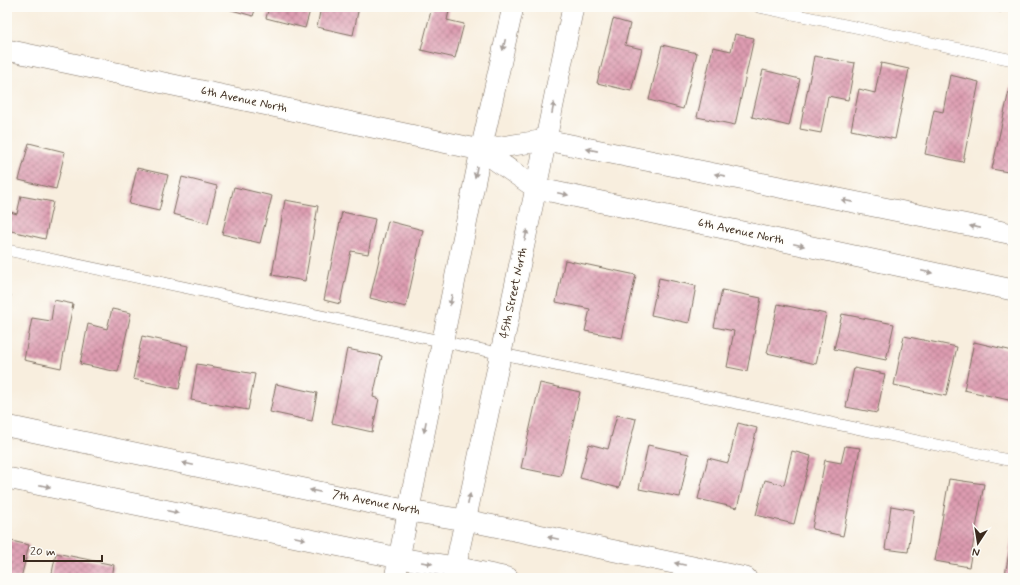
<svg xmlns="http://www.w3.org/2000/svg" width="1020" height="585" font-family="Mynerve,sans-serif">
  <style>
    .building { fill: url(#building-cross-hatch) }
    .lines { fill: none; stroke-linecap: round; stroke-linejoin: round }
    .service-casing { stroke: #7d6f61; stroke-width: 12 }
    .minor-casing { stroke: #7d6f61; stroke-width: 22 }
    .service { stroke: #fff; stroke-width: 11 }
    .minor { stroke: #fff; stroke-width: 21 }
    .oneway { fill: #a79f9a }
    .labels { text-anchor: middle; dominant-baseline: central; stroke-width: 3; stroke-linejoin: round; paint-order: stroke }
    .street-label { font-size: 12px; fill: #3b2a1e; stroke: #fdfcf7 }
  </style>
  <defs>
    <pattern id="building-cross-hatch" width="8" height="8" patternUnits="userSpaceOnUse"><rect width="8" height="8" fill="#dd9bb0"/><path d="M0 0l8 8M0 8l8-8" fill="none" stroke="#b47f8f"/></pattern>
  </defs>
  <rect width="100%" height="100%" fill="#fdfcf7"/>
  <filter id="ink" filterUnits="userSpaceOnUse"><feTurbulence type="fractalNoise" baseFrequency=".025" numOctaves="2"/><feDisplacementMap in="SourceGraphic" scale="8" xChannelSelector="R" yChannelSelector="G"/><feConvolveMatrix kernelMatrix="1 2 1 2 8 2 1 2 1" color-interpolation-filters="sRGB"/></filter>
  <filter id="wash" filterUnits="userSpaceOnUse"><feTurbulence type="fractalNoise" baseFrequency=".012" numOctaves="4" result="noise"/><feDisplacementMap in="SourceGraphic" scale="16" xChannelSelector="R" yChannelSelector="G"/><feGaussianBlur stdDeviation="0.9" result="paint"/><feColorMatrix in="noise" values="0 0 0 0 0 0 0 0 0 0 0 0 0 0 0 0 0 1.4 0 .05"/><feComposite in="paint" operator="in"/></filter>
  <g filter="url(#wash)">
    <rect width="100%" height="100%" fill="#f8eede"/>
    <g id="blocks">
      <g class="building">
        <polygon points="221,7 256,7 253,16"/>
        <polygon points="269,7 311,7 305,28 266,18"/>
        <polygon points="321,7 359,7 353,35 317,27"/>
        <polygon points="432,7 450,7 447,20 464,24 455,58 421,50"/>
        <polygon points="979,7 1003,7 1001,12"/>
        <polygon points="613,19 630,24 625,45 642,49 631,91 597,83"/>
        <polygon points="735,34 754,38 735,125 697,117 713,47 731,51"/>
        <polygon points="662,45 697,53 683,109 649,100"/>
        <polygon points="814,56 855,63 848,100 828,96 821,133 800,129"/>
        <polygon points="881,63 909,69 895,139 851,130 859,89 875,93"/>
        <polygon points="763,70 800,79 789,126 752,117"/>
        <polygon points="950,75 979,82 963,162 925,154 934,110 943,112"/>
        <polygon points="1010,86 1013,87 1013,173 992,169"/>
        <polygon points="29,143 65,152 56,189 19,180"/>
        <polygon points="137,168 168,175 159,211 129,204"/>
        <polygon points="182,177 217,186 208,223 173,214"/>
        <polygon points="234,187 272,196 260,243 222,234"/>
        <polygon points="21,196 53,202 45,239 7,230 7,211 17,214"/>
        <polygon points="285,200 318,206 305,281 272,275"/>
        <polygon points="342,212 375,219 368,254 351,251 340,304 324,300"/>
        <polygon points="388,221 423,230 406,307 370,298"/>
        <polygon points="565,260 636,275 622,338 585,331 590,309 556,302"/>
        <polygon points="659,278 696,286 689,323 651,315"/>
        <polygon points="722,290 761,298 747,371 727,367 734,331 714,327"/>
        <polygon points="7,294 11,295 8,309 7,309"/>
        <polygon points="54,300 73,304 61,368 24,360 32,318 51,321"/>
        <polygon points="778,304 826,314 816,364 767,353"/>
        <polygon points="112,309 131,313 118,372 80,364 88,324 107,329"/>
        <polygon points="842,314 894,324 886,360 834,349"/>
        <polygon points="142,336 188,346 179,389 133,379"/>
        <polygon points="904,336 957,347 946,396 894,385"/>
        <polygon points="974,342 1013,351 1013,401 964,390"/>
        <polygon points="347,349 382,356 373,397 379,399 372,432 332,423"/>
        <polygon points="197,364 255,374 248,410 191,400"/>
        <polygon points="854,368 885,374 877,413 846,407"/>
        <polygon points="540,383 580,392 561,476 521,468"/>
        <polygon points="276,384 317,393 312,421 270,412"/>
        <polygon points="617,415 636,419 619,488 580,478 589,444 608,449"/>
        <polygon points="738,423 757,428 737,508 698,499 708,458 728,463"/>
        <polygon points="648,445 689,454 680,497 639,489"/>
        <polygon points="845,446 860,448 843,536 812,529 825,460 841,463"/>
        <polygon points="792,451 811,456 794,524 756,515 765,480 784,485"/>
        <polygon points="949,479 984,484 969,567 935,561"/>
        <polygon points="891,506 914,510 908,552 885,549"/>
        <polygon points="1012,536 1013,536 1013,576 1005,575"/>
        <polygon points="7,540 29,545 21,578 7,578"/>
        <polygon points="56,553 114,565 112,578 51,578"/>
      </g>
    </g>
  </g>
  <g filter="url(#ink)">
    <use href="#blocks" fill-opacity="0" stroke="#7d6f61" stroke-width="1"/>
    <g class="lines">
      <defs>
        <g id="service">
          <polyline points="759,7 1013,60"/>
          <polyline points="7,250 1013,461"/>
        </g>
        <g id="minor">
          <polyline points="7,50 481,150 546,140 1013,234"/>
          <polyline points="481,150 536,188 1013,290"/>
          <polyline points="7,426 409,511 465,520 746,578"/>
          <polyline points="7,478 399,558 455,567 508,578"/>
          <polyline points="395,578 481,150 513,7"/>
          <polyline points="453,578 536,188 573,7"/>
        </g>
      </defs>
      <use href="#service" class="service-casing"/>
      <use href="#minor" class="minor-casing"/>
      <use href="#service" class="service"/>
      <use href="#minor" class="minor"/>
    </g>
    <defs><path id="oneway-solid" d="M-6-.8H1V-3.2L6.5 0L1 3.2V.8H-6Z"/></defs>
    <g class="oneway">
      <use href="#oneway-solid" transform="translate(504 45) rotate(103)"/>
      <use href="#oneway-solid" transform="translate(553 108) rotate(-79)"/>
      <use href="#oneway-solid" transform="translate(592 150) rotate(-169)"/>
      <use href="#oneway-solid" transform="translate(476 172) rotate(101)"/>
      <use href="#oneway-solid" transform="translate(720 175) rotate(-169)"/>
      <use href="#oneway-solid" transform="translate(563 194) rotate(12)"/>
      <use href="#oneway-solid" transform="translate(847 201) rotate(-169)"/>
      <use href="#oneway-solid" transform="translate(975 227) rotate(-169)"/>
      <use href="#oneway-solid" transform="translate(526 235) rotate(-78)"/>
      <use href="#oneway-solid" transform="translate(799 245) rotate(12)"/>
      <use href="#oneway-solid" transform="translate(927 272) rotate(12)"/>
      <use href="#oneway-solid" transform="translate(451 300) rotate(101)"/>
      <use href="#oneway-solid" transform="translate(425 427) rotate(101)"/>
      <use href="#oneway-solid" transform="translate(188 464) rotate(-168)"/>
      <use href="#oneway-solid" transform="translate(45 486) rotate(12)"/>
      <use href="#oneway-solid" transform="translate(315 491) rotate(-168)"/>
      <use href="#oneway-solid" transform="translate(469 499) rotate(-78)"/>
      <use href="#oneway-solid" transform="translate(173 512) rotate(12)"/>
      <use href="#oneway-solid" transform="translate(300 538) rotate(12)"/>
      <use href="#oneway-solid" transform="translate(553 538) rotate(-168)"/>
      <use href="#oneway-solid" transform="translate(427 563) rotate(9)"/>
      <use href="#oneway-solid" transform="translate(680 564) rotate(-168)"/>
    </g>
  </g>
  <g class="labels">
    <g class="street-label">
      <text transform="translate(244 100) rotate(12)">6th Avenue North</text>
      <text transform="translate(741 232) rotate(12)">6th Avenue North</text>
      <text transform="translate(514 293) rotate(-78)">45th Street North</text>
      <text transform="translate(376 503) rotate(11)">7th Avenue North</text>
    </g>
  </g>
  <rect width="1020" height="585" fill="none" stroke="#fdfcf7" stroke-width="24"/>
  <g transform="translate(978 543) rotate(192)" stroke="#fdfcf7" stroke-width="3" paint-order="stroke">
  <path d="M0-3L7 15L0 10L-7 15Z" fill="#3b2a1e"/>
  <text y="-6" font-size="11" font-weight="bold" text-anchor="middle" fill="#3b2a1e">N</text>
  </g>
  <path d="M24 555v6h78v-6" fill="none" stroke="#3b2a1e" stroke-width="2"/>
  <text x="30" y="555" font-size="12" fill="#3b2a1e" stroke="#fdfcf7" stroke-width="3" paint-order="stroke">20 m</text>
</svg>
